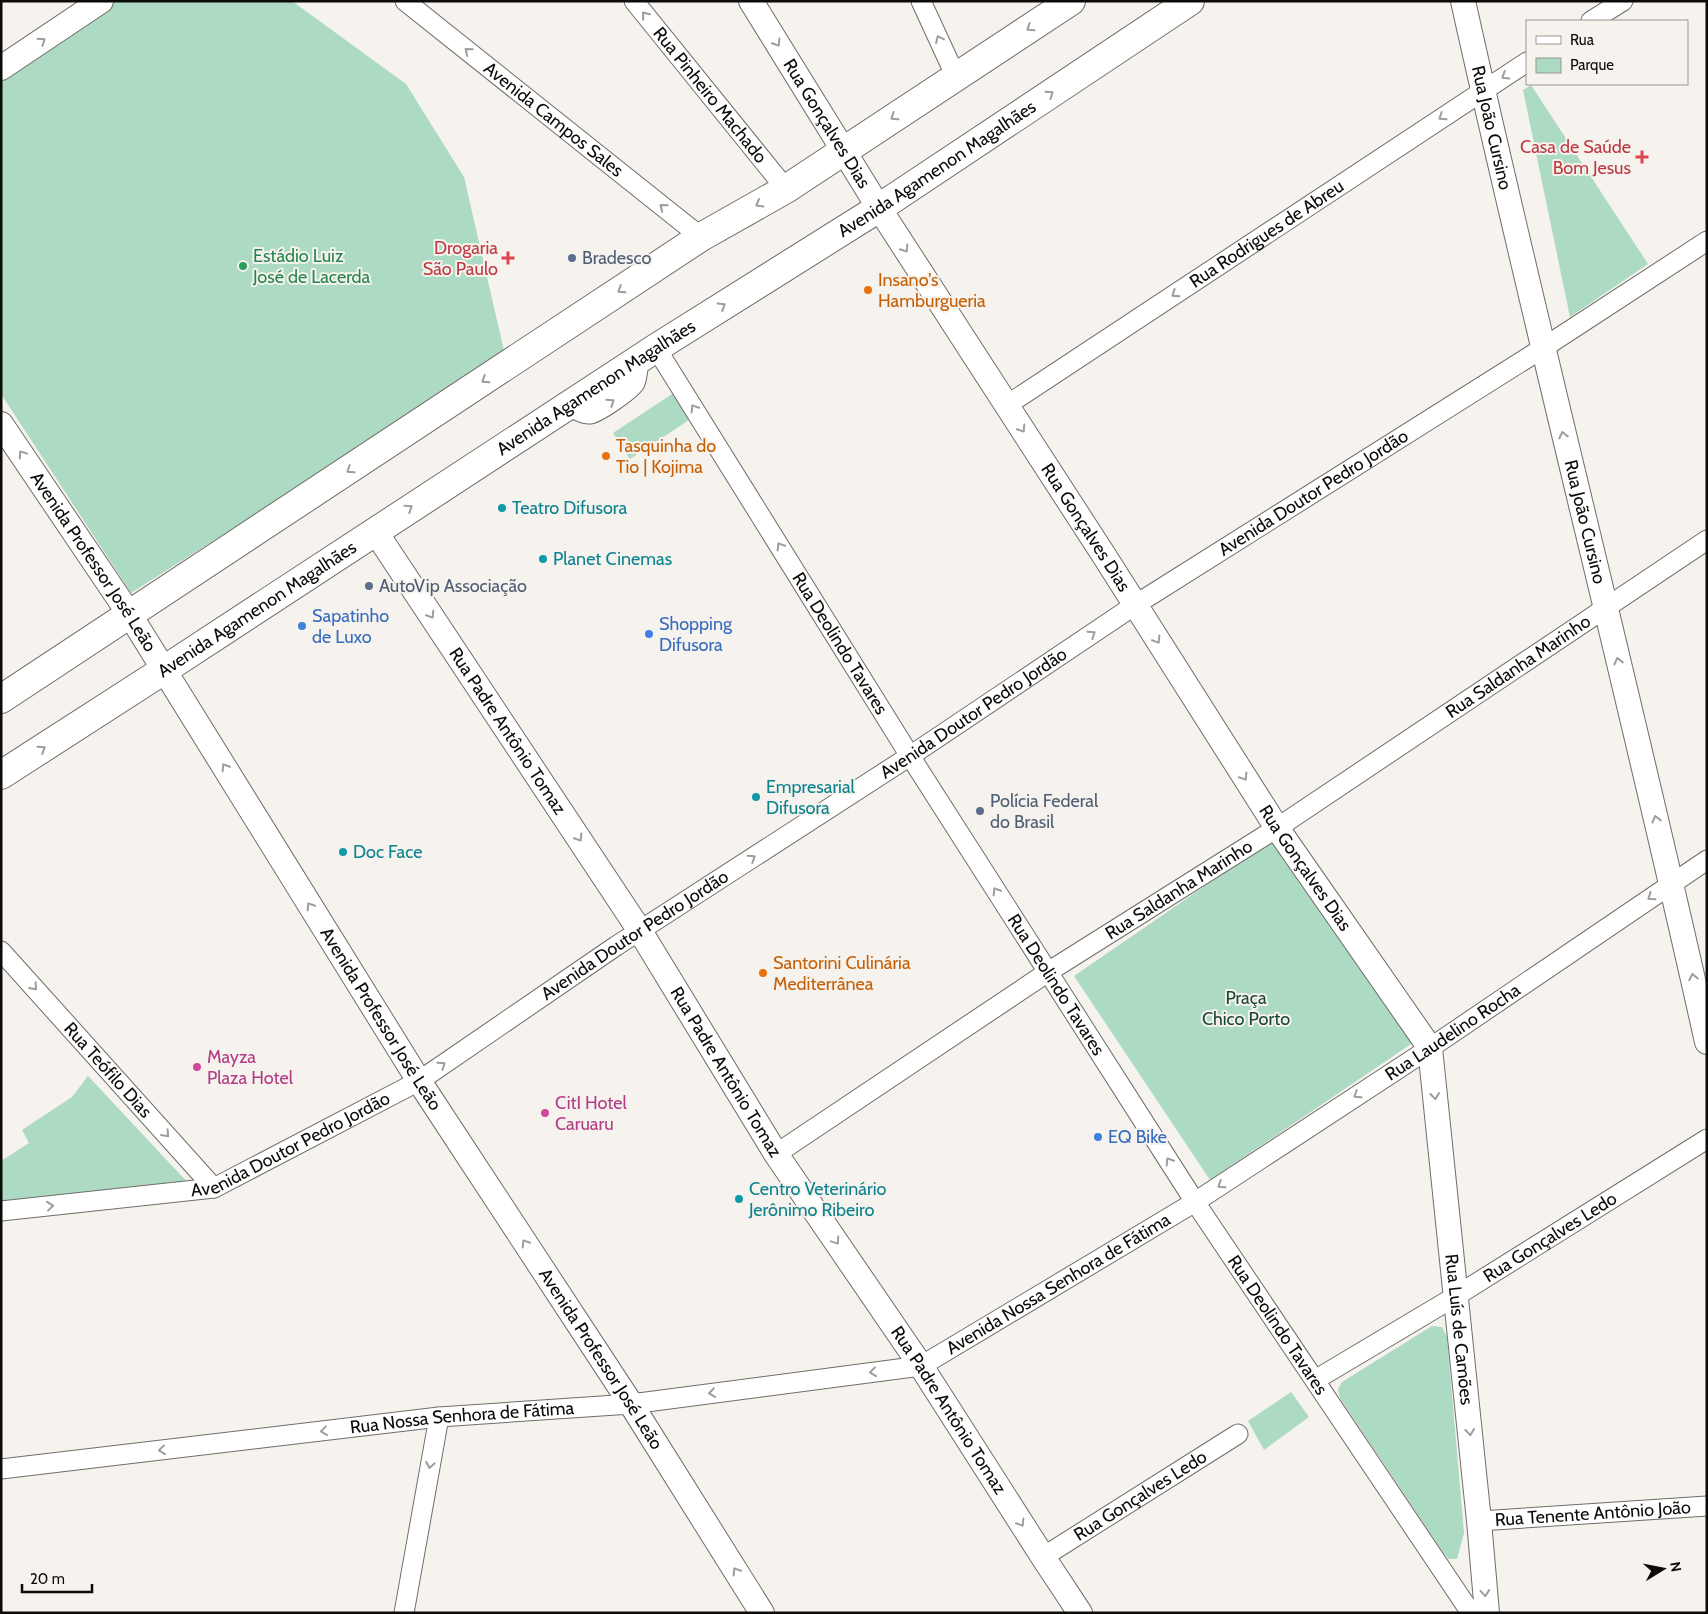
<svg xmlns="http://www.w3.org/2000/svg" width="1708" height="1614" font-family="Cabin,sans-serif">
  <style>
    .green { fill: #acdac2 }
    .lines { fill: none; stroke-linecap: round; stroke-linejoin: round }
    .minor-casing { stroke: #706d68; stroke-width: 21 }
    .tertiary-casing { stroke: #706d68; stroke-width: 26 }
    .primary-casing { stroke: #706d68; stroke-width: 30 }
    .minor { stroke: #fff; stroke-width: 19 }
    .tertiary { stroke: #fff; stroke-width: 24 }
    .primary { stroke: #fff; stroke-width: 28 }
    .oneway { stroke: #9e9d9d }
    .health-dot { fill: #e0444e; stroke: #f6f2ed; stroke-width: 2 }
    .service-dot { fill: #5c6f8a; stroke: #f6f2ed; stroke-width: 2 }
    .leisure-dot { fill: #2e9e5b; stroke: #f6f2ed; stroke-width: 2 }
    .food-dot { fill: #e8710a; stroke: #f6f2ed; stroke-width: 2 }
    .culture-dot { fill: #0f9aa8; stroke: #f6f2ed; stroke-width: 2 }
    .shop-dot { fill: #3f7fe0; stroke: #f6f2ed; stroke-width: 2 }
    .hotel-dot { fill: #d1479c; stroke: #f6f2ed; stroke-width: 2 }
    .labels { text-anchor: middle; dominant-baseline: central; stroke-width: 4; stroke-linejoin: round; paint-order: stroke }
    .street-label { font-size: 18px; fill: #0d0b0a; stroke: #f6f2ed }
    .health-label { font-size: 18px; fill: #be3a42; stroke: #f6f2ed; text-anchor: end }
    .leisure-label { font-size: 18px; fill: #27864d; stroke: #f6f2ed; text-anchor: start }
    .service-label { font-size: 18px; fill: #4e5e75; stroke: #f6f2ed; text-anchor: start }
    .food-label { font-size: 18px; fill: #c56008; stroke: #f6f2ed; text-anchor: start }
    .culture-label { font-size: 18px; fill: #0d838f; stroke: #f6f2ed; text-anchor: start }
    .shop-label { font-size: 18px; fill: #366cbe; stroke: #f6f2ed; text-anchor: start }
    .park-label { font-size: 18px; fill: #1a4834; stroke: #f6f2ed }
    .hotel-label { font-size: 18px; fill: #b23c85; stroke: #f6f2ed; text-anchor: start }
  </style>
  <rect width="100%" height="100%" fill="#f6f2ed"/>
  <g class="green">
    <polygon points="115,1 292,1 406,84 464,177 505,355 131,593 1,394 1,78"/>
    <polygon points="1531,85 1648,264 1570,317 1523,90"/>
    <polygon points="675,392 692,418 630,459 613,433"/>
    <polygon points="1278,836 1417,1040 1210,1180 1074,976"/>
    <polygon points="88,1076 190,1185 1,1204 1,1161 29,1143 22,1130 72,1097"/>
    <polygon points="1432,1326 1442,1327 1447,1337 1464,1533 1457,1559 1449,1559 1444,1554 1340,1398 1338,1389 1342,1382"/>
    <polygon points="1291,1392 1309,1417 1264,1450 1248,1421"/>
  </g>
  <g class="lines">
    <defs>
      <g id="minor">
        <path id="s1" d="M405 1 701 237"/>
        <path id="s2" d="M634 1 786 189"/>
        <polyline points="921,1 956,77"/>
        <polyline points="1591,21 1623,1"/>
        <path id="s3" d="M656 348 910 756 1195 1202 1471 1613"/>
        <path d="M568 405C573 408 583 415 590 414 598 413 631 390 635 383 638 376 638 366 639 359"/>
        <path id="s4" d="M1007 405 1527 62"/>
        <path id="s5" d="M1 951 214 1188"/>
        <path id="s6" d="M776 1154 1048 972 1277 828 1707 540"/>
        <path id="s7" d="M1 1211 214 1188 419 1081 616 946 910 756 1135 605 1543 348 1707 241"/>
        <path id="s8" d="M1315 1380 1456 1296 1707 1139"/>
        <path id="s9" d="M1 1469 439 1417 631 1404 921 1366 1195 1202 1430 1048 1707 860"/>
        <path id="s10" d="M1479 1521 1707 1506"/>
        <path id="s11" d="M1043 1557 1238 1434"/>
        <polyline points="404,1613 439,1417"/>
      </g>
      <g id="tertiary">
        <path id="s12" d="M751 1 879 208 1105 557 1277 828 1430 1048 1479 1521 1487 1613"/>
        <path id="s13" d="M1463 1C1540 349 1630 694 1707 1042"/>
        <polyline points="1,68 101,1"/>
        <path id="s14" d="M1 424 130 615 419 1081 631 1404 762 1613"/>
        <path id="s15" d="M375 531 640 931 776 1154 921 1366 1043 1557 1080 1613"/>
      </g>
      <g id="primary">
        <polyline points="1,699 701,237 786,189 1071,1"/>
        <path id="s16" d="M1 775 164 670 656 348 879 208 1190 1"/>
      </g>
    </defs>
    <use href="#minor" class="minor-casing"/>
    <use href="#tertiary" class="tertiary-casing"/>
    <use href="#primary" class="primary-casing"/>
    <use href="#minor" class="minor"/>
    <use href="#tertiary" class="tertiary"/>
    <use href="#primary" class="primary"/>
  </g>
  <defs><path id="oneway-chevron" d="M-2-3.5L2.5 0L-2 3.5" fill="none" stroke-width="1.6" stroke-linecap="round" stroke-linejoin="round" transform="scale(1.25)"/></defs>
  <g class="oneway">
    <use href="#oneway-chevron" transform="translate(645 15) rotate(-129)"/>
    <use href="#oneway-chevron" transform="translate(1030 28) rotate(147)"/>
    <use href="#oneway-chevron" transform="translate(939 39) rotate(-115)"/>
    <use href="#oneway-chevron" transform="translate(42 41) rotate(-34)"/>
    <use href="#oneway-chevron" transform="translate(777 43) rotate(58)"/>
    <use href="#oneway-chevron" transform="translate(468 51) rotate(-141)"/>
    <use href="#oneway-chevron" transform="translate(1505 76) rotate(148)"/>
    <use href="#oneway-chevron" transform="translate(1050 94) rotate(-34)"/>
    <use href="#oneway-chevron" transform="translate(894 117) rotate(147)"/>
    <use href="#oneway-chevron" transform="translate(1442 117) rotate(146)"/>
    <use href="#oneway-chevron" transform="translate(759 204) rotate(150)"/>
    <use href="#oneway-chevron" transform="translate(663 207) rotate(-141)"/>
    <use href="#oneway-chevron" transform="translate(905 249) rotate(57)"/>
    <use href="#oneway-chevron" transform="translate(621 290) rotate(147)"/>
    <use href="#oneway-chevron" transform="translate(1175 294) rotate(146)"/>
    <use href="#oneway-chevron" transform="translate(722 306) rotate(-32)"/>
    <use href="#oneway-chevron" transform="translate(485 380) rotate(147)"/>
    <use href="#oneway-chevron" transform="translate(611 402) rotate(-34)"/>
    <use href="#oneway-chevron" transform="translate(694 408) rotate(-122)"/>
    <use href="#oneway-chevron" transform="translate(1022 429) rotate(57)"/>
    <use href="#oneway-chevron" transform="translate(1563 435) rotate(-103)"/>
    <use href="#oneway-chevron" transform="translate(22 454) rotate(-124)"/>
    <use href="#oneway-chevron" transform="translate(350 470) rotate(147)"/>
    <use href="#oneway-chevron" transform="translate(409 508) rotate(-33)"/>
    <use href="#oneway-chevron" transform="translate(780 546) rotate(-122)"/>
    <use href="#oneway-chevron" transform="translate(431 615) rotate(57)"/>
    <use href="#oneway-chevron" transform="translate(1092 634) rotate(-34)"/>
    <use href="#oneway-chevron" transform="translate(1157 640) rotate(58)"/>
    <use href="#oneway-chevron" transform="translate(1618 661) rotate(-104)"/>
    <use href="#oneway-chevron" transform="translate(42 749) rotate(-33)"/>
    <use href="#oneway-chevron" transform="translate(225 767) rotate(-122)"/>
    <use href="#oneway-chevron" transform="translate(1244 777) rotate(58)"/>
    <use href="#oneway-chevron" transform="translate(1656 819) rotate(-104)"/>
    <use href="#oneway-chevron" transform="translate(579 838) rotate(57)"/>
    <use href="#oneway-chevron" transform="translate(752 858) rotate(-33)"/>
    <use href="#oneway-chevron" transform="translate(996 891) rotate(-122)"/>
    <use href="#oneway-chevron" transform="translate(1651 897) rotate(146)"/>
    <use href="#oneway-chevron" transform="translate(310 906) rotate(-122)"/>
    <use href="#oneway-chevron" transform="translate(1693 977) rotate(-102)"/>
    <use href="#oneway-chevron" transform="translate(34 987) rotate(48)"/>
    <use href="#oneway-chevron" transform="translate(442 1065) rotate(-34)"/>
    <use href="#oneway-chevron" transform="translate(1357 1095) rotate(147)"/>
    <use href="#oneway-chevron" transform="translate(1435 1096) rotate(84)"/>
    <use href="#oneway-chevron" transform="translate(166 1134) rotate(48)"/>
    <use href="#oneway-chevron" transform="translate(1169 1161) rotate(-123)"/>
    <use href="#oneway-chevron" transform="translate(1221 1185) rotate(147)"/>
    <use href="#oneway-chevron" transform="translate(50 1206) rotate(-6)"/>
    <use href="#oneway-chevron" transform="translate(836 1241) rotate(56)"/>
    <use href="#oneway-chevron" transform="translate(525 1243) rotate(-123)"/>
    <use href="#oneway-chevron" transform="translate(873 1372) rotate(173)"/>
    <use href="#oneway-chevron" transform="translate(712 1393) rotate(172)"/>
    <use href="#oneway-chevron" transform="translate(324 1431) rotate(173)"/>
    <use href="#oneway-chevron" transform="translate(1470 1432) rotate(84)"/>
    <use href="#oneway-chevron" transform="translate(162 1450) rotate(173)"/>
    <use href="#oneway-chevron" transform="translate(430 1465) rotate(100)"/>
    <use href="#oneway-chevron" transform="translate(1021 1523) rotate(58)"/>
    <use href="#oneway-chevron" transform="translate(736 1571) rotate(-122)"/>
    <use href="#oneway-chevron" transform="translate(1485 1593) rotate(85)"/>
  </g>
  <g class="health-dot">
    <path d="M1639.5 149.5h5v5h5v5h-5v5h-5v-5h-5v-5h5z"/>
    <path d="M505.5 250.5h5v5h5v5h-5v5h-5v-5h-5v-5h5z"/>
  </g>
  <g class="service-dot">
    <circle cx="572" cy="258" r="5"/>
    <circle cx="369" cy="586" r="5"/>
    <circle cx="980" cy="811" r="5"/>
  </g>
  <circle class="leisure-dot" cx="243" cy="266" r="5"/>
  <g class="food-dot">
    <circle cx="868" cy="290" r="5"/>
    <circle cx="606" cy="456" r="5"/>
    <circle cx="763" cy="973" r="5"/>
  </g>
  <g class="culture-dot">
    <circle cx="502" cy="508" r="5"/>
    <circle cx="543" cy="559" r="5"/>
    <circle cx="756" cy="797" r="5"/>
    <circle cx="343" cy="852" r="5"/>
    <circle cx="739" cy="1199" r="5"/>
  </g>
  <g class="shop-dot">
    <circle cx="302" cy="626" r="5"/>
    <circle cx="649" cy="634" r="5"/>
    <circle cx="1098" cy="1137" r="5"/>
  </g>
  <g class="hotel-dot">
    <circle cx="197" cy="1067" r="5"/>
    <circle cx="545" cy="1113" r="5"/>
  </g>
  <g class="labels">
    <g class="street-label">
      <text stroke="none"><textPath href="#s2" startOffset="121">Rua Pinheiro Machado</textPath></text>
      <text stroke="none"><textPath href="#s1" startOffset="190">Avenida Campos Sales</textPath></text>
      <text stroke="none"><textPath href="#s12" startOffset="144">Rua Gonçalves Dias</textPath></text>
      <text stroke="none"><textPath href="#s13" startOffset="130">Rua João Cursino</textPath></text>
      <text stroke="none"><textPath href="#s16" startOffset="1115">Avenida Agamenon Magalhães</textPath></text>
      <text stroke="none"><textPath href="#s4" startOffset="311">Rua Rodrigues de Abreu</textPath></text>
      <text stroke="none"><textPath href="#s16" startOffset="710">Avenida Agamenon Magalhães</textPath></text>
      <text stroke="none"><textPath href="#s7" startOffset="1516">Avenida Doutor Pedro Jordão</textPath></text>
      <text stroke="none"><textPath href="#s13" startOffset="535">Rua João Cursino</textPath></text>
      <text stroke="none"><textPath href="#s12" startOffset="624">Rua Gonçalves Dias</textPath></text>
      <text stroke="none"><textPath href="#s14" startOffset="166">Avenida Professor José Leão</textPath></text>
      <text stroke="none"><textPath href="#s16" startOffset="305">Avenida Agamenon Magalhães</textPath></text>
      <text stroke="none"><textPath href="#s3" startOffset="348">Rua Deolindo Tavares</textPath></text>
      <text stroke="none"><textPath href="#s6" startOffset="888">Rua Saldanha Marinho</textPath></text>
      <text stroke="none"><textPath href="#s7" startOffset="1111">Avenida Doutor Pedro Jordão</textPath></text>
      <text stroke="none"><textPath href="#s15" startOffset="240">Rua Padre Antônio Tomaz</textPath></text>
      <text stroke="none"><textPath href="#s12" startOffset="1029">Rua Gonçalves Dias</textPath></text>
      <text stroke="none"><textPath href="#s6" startOffset="482">Rua Saldanha Marinho</textPath></text>
      <text stroke="none"><textPath href="#s7" startOffset="706">Avenida Doutor Pedro Jordão</textPath></text>
      <text stroke="none"><textPath href="#s3" startOffset="752">Rua Deolindo Tavares</textPath></text>
      <text stroke="none"><textPath href="#s14" startOffset="706">Avenida Professor José Leão</textPath></text>
      <text stroke="none"><textPath href="#s9" startOffset="1554">Rua Laudelino Rocha</textPath></text>
      <text stroke="none"><textPath href="#s5" startOffset="160">Rua Teófilo Dias</textPath></text>
      <text stroke="none"><textPath href="#s15" startOffset="645">Rua Padre Antônio Tomaz</textPath></text>
      <text stroke="none"><textPath href="#s7" startOffset="301">Avenida Doutor Pedro Jordão</textPath></text>
      <text stroke="none"><textPath href="#s8" startOffset="275">Rua Gonçalves Ledo</textPath></text>
      <text stroke="none"><textPath href="#s9" startOffset="1086">Avenida Nossa Senhora de Fátima</textPath></text>
      <text stroke="none"><textPath href="#s3" startOffset="1158">Rua Deolindo Tavares</textPath></text>
      <text stroke="none"><textPath href="#s12" startOffset="1531">Rua Luís de Camões</textPath></text>
      <text stroke="none"><textPath href="#s14" startOffset="1111">Avenida Professor José Leão</textPath></text>
      <text stroke="none"><textPath href="#s15" startOffset="1050">Rua Padre Antônio Tomaz</textPath></text>
      <text stroke="none"><textPath href="#s9" startOffset="464">Rua Nossa Senhora de Fátima</textPath></text>
      <text stroke="none"><textPath href="#s11" startOffset="115">Rua Gonçalves Ledo</textPath></text>
      <text stroke="none"><textPath href="#s10" startOffset="114">Rua Tenente Antônio João</textPath></text>
    </g>
    <g class="health-label">
      <text x="1631" y="147">Casa de Saúde<tspan x="1631" dy="21">Bom Jesus</tspan></text>
      <text x="498" y="248">Drogaria<tspan x="498" dy="21">São Paulo</tspan></text>
    </g>
    <g class="leisure-label">
      <text x="253" y="256">Estádio Luiz<tspan x="253" dy="21">José de Lacerda</tspan></text>
    </g>
    <g class="service-label">
      <text x="582" y="258">Bradesco</text>
      <text x="379" y="586">AutoVip Associação</text>
      <text x="990" y="801">Polícia Federal<tspan x="990" dy="21">do Brasil</tspan></text>
    </g>
    <g class="food-label">
      <text x="878" y="280">Insano's<tspan x="878" dy="21">Hamburgueria</tspan></text>
      <text x="616" y="446">Tasquinha do<tspan x="616" dy="21">Tio | Kojima</tspan></text>
      <text x="773" y="963">Santorini Culinária<tspan x="773" dy="21">Mediterrânea</tspan></text>
    </g>
    <g class="culture-label">
      <text x="512" y="508">Teatro Difusora</text>
      <text x="553" y="559">Planet Cinemas</text>
      <text x="766" y="787">Empresarial<tspan x="766" dy="21">Difusora</tspan></text>
      <text x="353" y="852">Doc Face</text>
      <text x="749" y="1189">Centro Veterinário<tspan x="749" dy="21">Jerônimo Ribeiro</tspan></text>
    </g>
    <g class="shop-label">
      <text x="312" y="616">Sapatinho<tspan x="312" dy="21">de Luxo</tspan></text>
      <text x="659" y="624">Shopping<tspan x="659" dy="21">Difusora</tspan></text>
      <text x="1108" y="1137">EQ Bike</text>
    </g>
    <g class="park-label">
      <text x="1246" y="998">Praça<tspan x="1246" dy="21">Chico Porto</tspan></text>
    </g>
    <g class="hotel-label">
      <text x="207" y="1057">Mayza<tspan x="207" dy="21">Plaza Hotel</tspan></text>
      <text x="555" y="1103">CitI Hotel<tspan x="555" dy="21">Caruaru</tspan></text>
    </g>
  </g>
  <rect width="1708" height="1614" fill="none" stroke="#0d0b0a" stroke-width="5"/>
  <rect x="1526" y="20" width="162" height="65" fill="#f6f2ed" stroke="#999692"/>
  <rect x="1536" y="36" width="25" height="8" fill="#ffffff" stroke="#999692"/>
  <text x="1570" y="45" font-size="15" fill="#0d0b0a">Rua</text>
  <rect x="1536" y="58" width="25" height="15" fill="#acdac2" stroke="#999692"/>
  <text x="1570" y="70" font-size="15" fill="#0d0b0a">Parque</text>
  <g transform="translate(1663 1569) rotate(80)" stroke="#f6f2ed" stroke-width="4" paint-order="stroke">
  <path d="M0-4L9 19L0 12L-9 19Z" fill="#0d0b0a"/>
  <text y="-8" font-size="14" font-weight="bold" text-anchor="middle" fill="#0d0b0a">N</text>
  </g>
  <path d="M22 1584v8h70v-8" fill="none" stroke="#0d0b0a" stroke-width="2.5"/>
  <text x="30" y="1584" font-size="15" fill="#0d0b0a" stroke="#f6f2ed" stroke-width="4" paint-order="stroke">20 m</text>
</svg>
